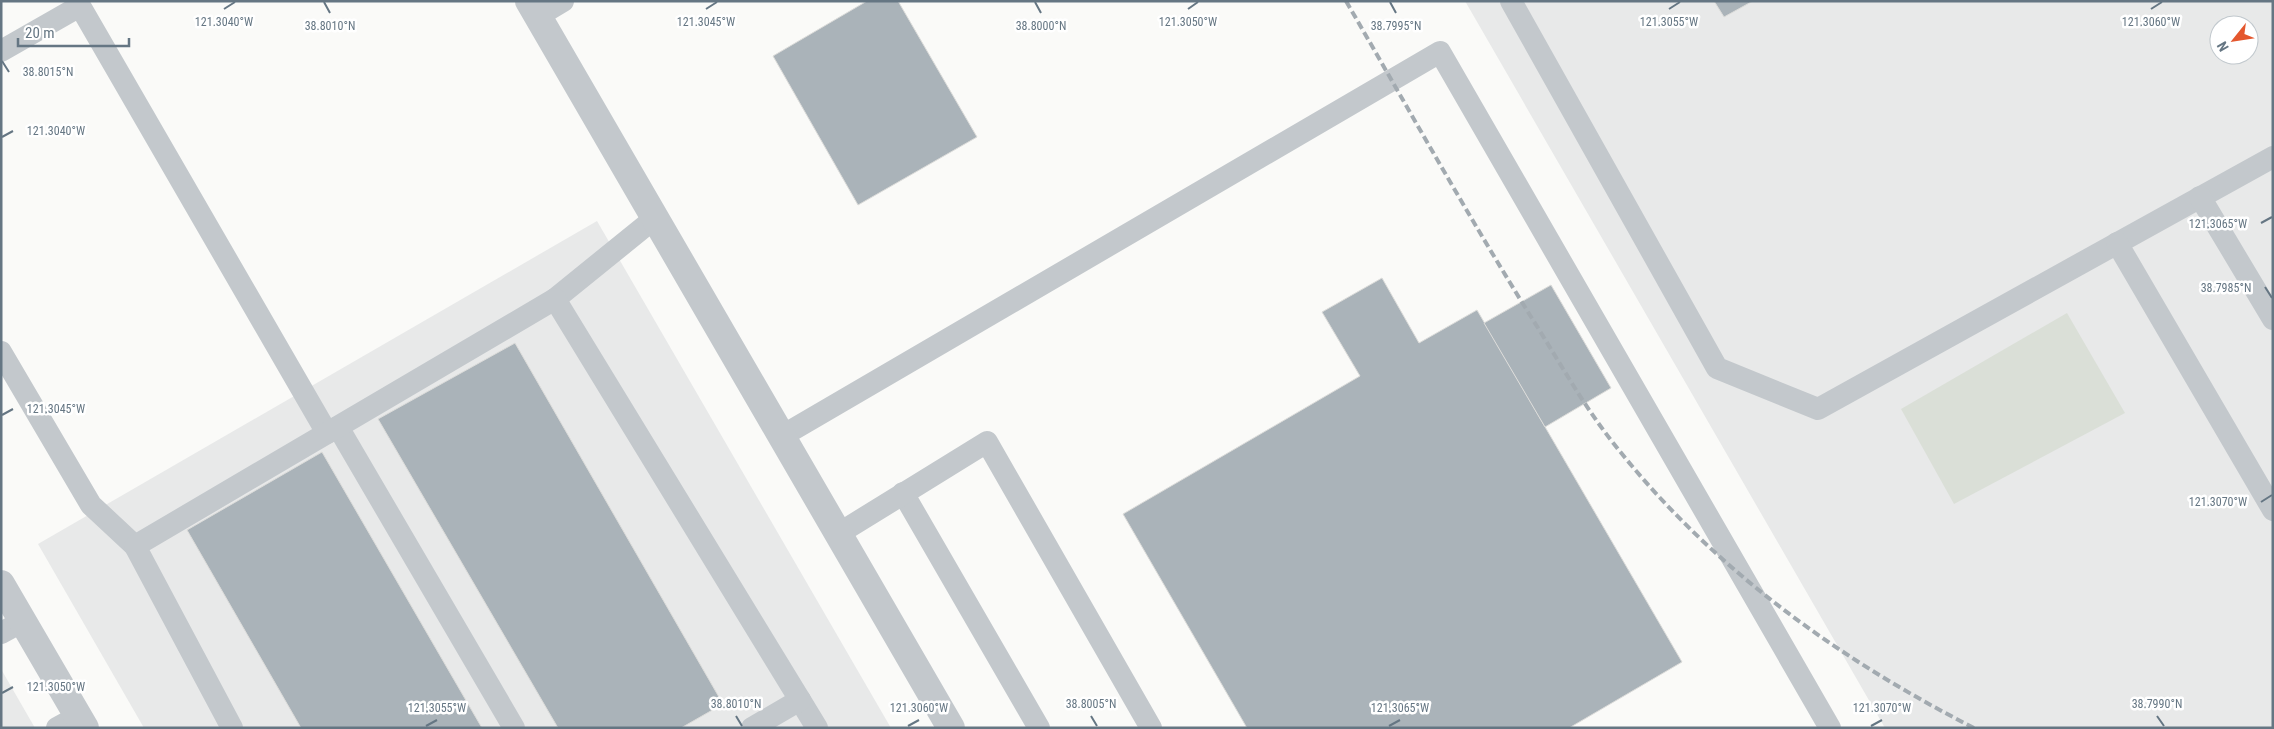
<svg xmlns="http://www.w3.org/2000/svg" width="2274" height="729" font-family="'Roboto Condensed',sans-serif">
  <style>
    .built { fill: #e8e9e9; fill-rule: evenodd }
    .green { fill: #dadfd7 }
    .building { fill: #aab3b9; stroke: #dcdcda }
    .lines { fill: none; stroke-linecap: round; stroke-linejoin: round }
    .lane { stroke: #c3c8cc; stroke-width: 22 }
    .street { stroke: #c3c8cc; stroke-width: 28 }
    .rail { stroke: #a2aab0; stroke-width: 4; stroke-dasharray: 8 4; stroke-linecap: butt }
    .ticks { fill: none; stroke: #657683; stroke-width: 2 }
    .ticks-label { font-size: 12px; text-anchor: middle; fill: #657683; stroke: #fff; stroke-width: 5; stroke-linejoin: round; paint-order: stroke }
  </style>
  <rect width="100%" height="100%" fill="#fafaf8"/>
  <g class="built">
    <path d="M1465 1H2273V728H1885ZM2219 25H2249V55H2219Z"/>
    <polygon points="597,221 891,728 144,728 38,544"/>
    <polygon points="1,669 35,728 1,728"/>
  </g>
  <polygon class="green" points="2067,313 2125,413 1954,504 1901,409"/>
  <g class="building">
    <polygon points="867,1 898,1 977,137 858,205 773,56"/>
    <polygon points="1714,1 1753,1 1724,17"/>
    <polygon points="1382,278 1419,343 1477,310 1682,662 1569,728 1247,728 1123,514 1360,376 1322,312"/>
    <polygon points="1551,285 1611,388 1545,427 1484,323"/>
    <polygon points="515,343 723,704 681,728 558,728 378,419"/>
    <polygon points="322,452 482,728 301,728 187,530"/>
  </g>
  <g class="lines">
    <g class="lane">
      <polyline points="1511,1 1717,368 1818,409 2273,157"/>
      <polyline points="538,16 563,1"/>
      <polyline points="1,51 80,6 327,433"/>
      <polyline points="2200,197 2273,319"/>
      <polyline points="2117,243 2273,510"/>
      <polyline points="555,299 655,218"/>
      <polyline points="1,352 91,505 135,546"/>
      <polyline points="338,427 514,728"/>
      <polyline points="782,436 1440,52 1830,728"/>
      <polyline points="903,493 1039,728"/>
      <polyline points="838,534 987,442 1151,728"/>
      <polyline points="1,633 23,621"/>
      <polyline points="800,700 817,728"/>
      <polyline points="57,728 79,716"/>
      <polyline points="232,728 135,546 555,299 800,700 752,728"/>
    </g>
    <g class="street">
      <polyline points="529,1 951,728"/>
      <polyline points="1,584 85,728"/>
    </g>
    <path class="rail" d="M1346 1C1408 108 1468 216 1533 320 1559 361 1583 405 1614 444 1711 567 1835 657 1974 728"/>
  </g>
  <path class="ticks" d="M324 2 330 13M1035 2 1041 13M1390 2 1396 13M224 9 235 2M706 9 717 2M1188 9 1198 2M1669 9 1680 2M2151 9 2162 2M2 61 9 72M2 137 13 131M2261 223 2272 217M2265 287 2272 298M2 415 13 409M2261 502 2272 495M2 693 13 687M736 716 742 726M1091 716 1097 726M2157 716 2164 726M426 726 437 720M908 726 919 720M1389 726 1400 720M1871 726 1882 720"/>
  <g class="ticks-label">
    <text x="224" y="26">121.3040°W</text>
    <text x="706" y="26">121.3045°W</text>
    <text x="1188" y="26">121.3050°W</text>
    <text x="1669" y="26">121.3055°W</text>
    <text x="2151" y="26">121.3060°W</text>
    <text x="330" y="30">38.8010°N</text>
    <text x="1041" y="30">38.8000°N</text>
    <text x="1396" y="30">38.7995°N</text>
    <text x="48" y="76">38.8015°N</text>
    <text x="56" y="135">121.3040°W</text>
    <text x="2218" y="228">121.3065°W</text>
    <text x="2226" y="292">38.7985°N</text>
    <text x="56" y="413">121.3045°W</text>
    <text x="2218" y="506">121.3070°W</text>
    <text x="56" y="691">121.3050°W</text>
    <text x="736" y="708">38.8010°N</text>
    <text x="1091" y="708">38.8005°N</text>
    <text x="2157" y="708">38.7990°N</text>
    <text x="437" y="712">121.3055°W</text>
    <text x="919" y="712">121.3060°W</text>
    <text x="1400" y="712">121.3065°W</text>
    <text x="1882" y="712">121.3070°W</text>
  </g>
  <rect width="2274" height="729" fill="none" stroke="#657683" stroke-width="5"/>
  <g transform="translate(2234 40) rotate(240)"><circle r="24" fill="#ffffff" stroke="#c1c8cd"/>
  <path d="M0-4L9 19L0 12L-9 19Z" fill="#e4572e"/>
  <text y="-8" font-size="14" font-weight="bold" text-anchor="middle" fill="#657683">N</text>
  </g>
  <path d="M18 38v8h111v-8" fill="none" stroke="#657683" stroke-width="2.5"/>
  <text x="25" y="38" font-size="15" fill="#657683" stroke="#ffffff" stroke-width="4" paint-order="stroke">20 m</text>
</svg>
